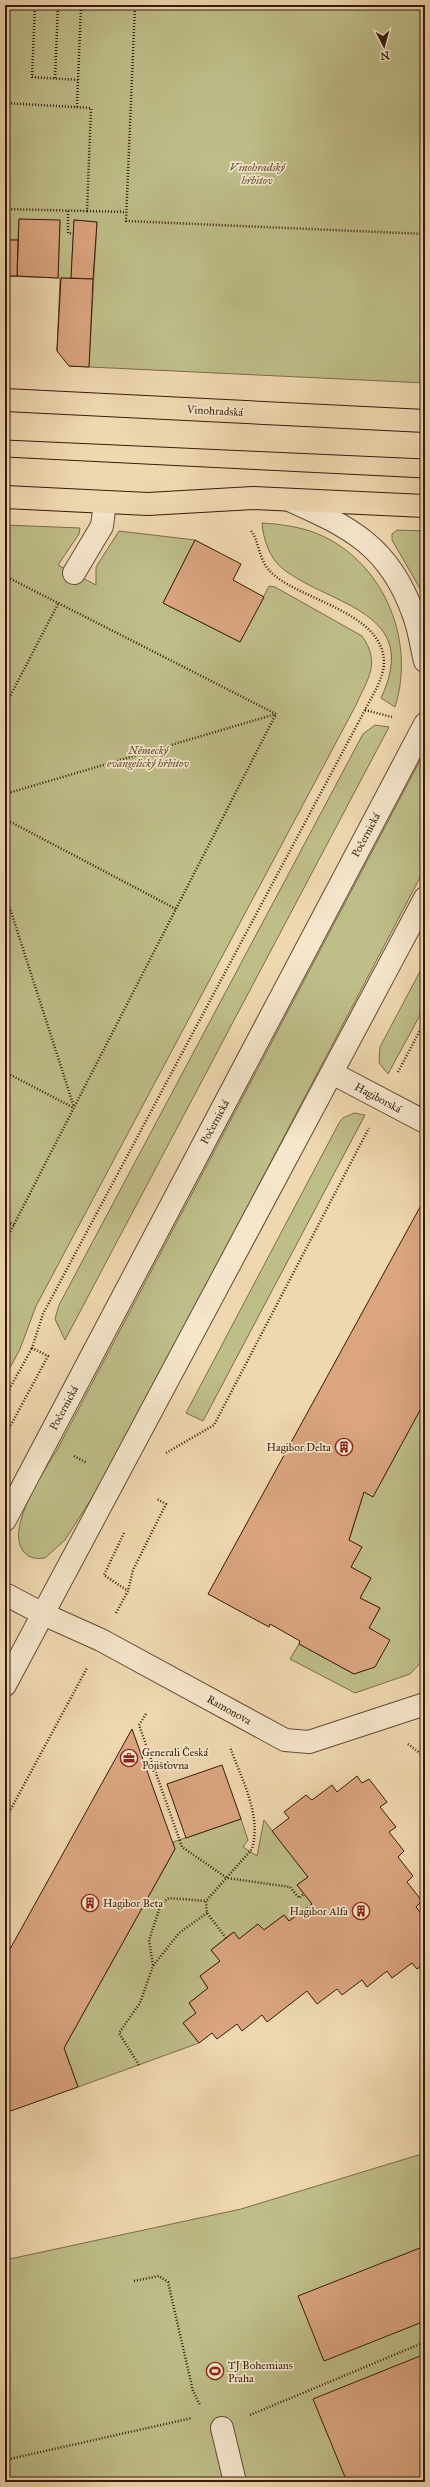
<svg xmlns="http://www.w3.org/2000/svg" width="430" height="2487" font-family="'IM FELL Great Primer',serif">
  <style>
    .green { fill: #bebe88; stroke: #7c6c4a }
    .building { fill: #daa57f; stroke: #391a0b }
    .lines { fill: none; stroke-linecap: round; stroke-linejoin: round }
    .minor-casing { stroke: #664a34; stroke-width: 24 }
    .major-casing { stroke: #391a0b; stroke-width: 24 }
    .path { stroke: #391a0b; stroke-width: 2.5; stroke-dasharray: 1 2; stroke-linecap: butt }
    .minor { stroke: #f5e6cc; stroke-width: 22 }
    .major { stroke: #efd8b0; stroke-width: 22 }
    .tram { stroke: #391a0b; stroke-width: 1 }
    .labels { text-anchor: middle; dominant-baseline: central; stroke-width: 3.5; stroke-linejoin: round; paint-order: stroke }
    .park-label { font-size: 11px; font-style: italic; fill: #614b30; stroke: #f5e6cc }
    .street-label { font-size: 11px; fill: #391a0b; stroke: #f5e6cc }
    .poi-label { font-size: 11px; fill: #391a0b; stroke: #f5e6cc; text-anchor: start }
  </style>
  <rect width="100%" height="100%" fill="#efd8b0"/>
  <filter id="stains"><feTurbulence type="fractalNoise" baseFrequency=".005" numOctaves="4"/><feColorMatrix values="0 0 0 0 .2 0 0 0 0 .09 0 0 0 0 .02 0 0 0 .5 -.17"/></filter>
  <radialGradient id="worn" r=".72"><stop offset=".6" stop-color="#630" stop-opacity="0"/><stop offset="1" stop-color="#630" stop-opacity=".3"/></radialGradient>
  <g class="green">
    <polygon points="5,5 425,5 425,383 69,366 89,366 97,222 74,220 71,278 61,278 57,351 60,278 5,276 58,277 60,221 19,219 18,240 5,240"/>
    <path d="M262 523C279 524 294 526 310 531 381 555 417 638 395 707L381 698C422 611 333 607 283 569 270 559 263 539 262 523Z"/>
    <path d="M5 525 80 528 79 534 58 565 96 585V567L119 531 195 540 163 603 240 642 269 586 275 587 362 636C381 663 368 678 356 705L36 1306 20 1349 5 1377Z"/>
    <polygon points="397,530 425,531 425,597 392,540 392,534"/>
    <polygon points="375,725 389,727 65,1340 55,1319 59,1305 363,734"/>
    <path d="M425 751V868L107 1474 65 1540 45 1558C37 1559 29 1559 23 1551 5 1527 46 1469 58 1448Z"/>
    <polygon points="425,962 425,1006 388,1074 379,1063 380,1047"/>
    <polygon points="354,1113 365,1115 203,1421 186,1413 339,1123 343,1118"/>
    <polygon points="425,1401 425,1658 410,1674 355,1693 290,1659 299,1644 354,1674 389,1640 369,1628 380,1608 360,1598 371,1578 351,1567 361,1547 349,1540 364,1492 373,1496"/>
    <polygon points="241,1819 248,1840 243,1847 257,1856 264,1820 308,1877 297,1885 312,1904 289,1921 284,1915 264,1930 258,1924 239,1939 233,1932 211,1950 220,1961 200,1976 208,1988 189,2003 196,2013 183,2023 199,2043 78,2087 64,2048 175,1849 173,1842"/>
    <polygon points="425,2153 425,2482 5,2482 5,2260 241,2209"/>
  </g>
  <g class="building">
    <polygon points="19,219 60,220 58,278 17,276"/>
    <polygon points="74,220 97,222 93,279 71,278"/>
    <polygon points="5,240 18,240 17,276 5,276"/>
    <polygon points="61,278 93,279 89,367 69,366 57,351"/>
    <polygon points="195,540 241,564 233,580 264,597 240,642 163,603"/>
    <polygon points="425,1198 425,1401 373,1497 364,1492 349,1540 362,1547 351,1567 371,1578 360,1598 380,1608 369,1628 390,1640 375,1667 354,1674 299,1644 300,1641 270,1624 269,1627 208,1594"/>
    <polygon points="132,1729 175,1849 64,2048 78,2087 5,2113 5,1958"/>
    <polygon points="222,1765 241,1819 186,1838 167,1784"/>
    <polygon points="357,1776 362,1783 369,1779 387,1802 380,1807 396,1827 389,1832 404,1851 398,1857 413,1876 407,1882 422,1901 416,1907 425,1919 425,1963 417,1969 412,1963 392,1978 387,1971 367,1987 362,1980 342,1995 337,1989 317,2004 307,1991 267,2022 262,2015 242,2031 237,2024 217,2039 212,2033 199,2043 183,2023 196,2013 189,2003 208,1988 200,1976 220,1961 211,1950 234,1932 239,1939 258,1924 264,1930 284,1915 289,1921 312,1904 297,1885 308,1877 272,1831 289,1818 284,1812 306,1795 312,1800 332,1785 337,1792"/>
    <polygon points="425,2246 425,2321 324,2361 298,2296"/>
    <polygon points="425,2354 425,2482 347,2482 313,2399"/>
  </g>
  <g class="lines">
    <defs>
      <g id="minor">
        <path d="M289 500C350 527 389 546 413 613 419 628 421 645 425 661"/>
        <polyline points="74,573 102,526 105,503"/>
        <polyline points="332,1073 425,1122"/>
        <polyline points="5,1520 425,724"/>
        <polyline points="5,1594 43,1614 101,1640 285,1740 309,1742 425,1704"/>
        <polyline points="5,1685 425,898"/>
        <polyline points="222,2428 235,2482"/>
      </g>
      <g id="major">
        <polyline points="5,400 425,421"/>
        <polyline points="5,497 148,504 253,498 425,506"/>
      </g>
    </defs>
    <use href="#minor" class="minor-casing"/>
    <use href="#major" class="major-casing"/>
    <g class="path">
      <polyline points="35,5 32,77 78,80"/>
      <polyline points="135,5 126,221 425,234"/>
      <polyline points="55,78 58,5"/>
      <polyline points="5,103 91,108 87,211 5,209"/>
      <polyline points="77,107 81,5"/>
      <polyline points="68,211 68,233 73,234"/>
      <polyline points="87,211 126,212"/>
      <polyline points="5,576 276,714 5,1242"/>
      <polyline points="5,706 59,602"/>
      <polyline points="365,710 392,717"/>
      <polyline points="5,794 276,714"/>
      <polyline points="5,819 176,909"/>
      <polyline points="5,893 74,1107"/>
      <polyline points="5,1072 74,1108"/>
      <polyline points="398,1072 425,1021"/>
      <polyline points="5,1221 14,1225"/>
      <polyline points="5,1397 32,1348"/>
      <polyline points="5,1419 6,1420"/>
      <path d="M5 1436 48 1356 32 1348 43 1314 365 710C372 696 384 678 384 662 383 613 304 601 274 575 257 561 260 541 251 531"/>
      <polyline points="166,1453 214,1425 369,1128"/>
      <polyline points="74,1456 87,1463"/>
      <polyline points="124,1533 104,1575 128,1591"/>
      <polyline points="116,1613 128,1591 133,1570 166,1504 157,1499"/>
      <polyline points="146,1714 139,1725 182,1847 227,1878 290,1887 299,1898 304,1894"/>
      <polyline points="408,1744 425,1757"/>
      <polyline points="5,1820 87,1668"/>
      <path d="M226 1938 207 1913 206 1901 252 1849C262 1815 241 1778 230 1747"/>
      <polyline points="153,1965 149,1940 161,1904 169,1898 206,1901"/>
      <polyline points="139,2065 119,2033 140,2003 153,1966 179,1933 207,1913"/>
      <polyline points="134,2281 159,2276 168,2282 193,2391 200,2405"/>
      <polyline points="250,2415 425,2342"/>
      <polyline points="5,2460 192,2418"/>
    </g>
    <use href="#minor" class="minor"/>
    <use href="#major" class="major"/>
    <g class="tram">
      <polyline points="5,440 425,459"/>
      <polyline points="5,457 425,478"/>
    </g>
  </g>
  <defs>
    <symbol id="building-ring" viewBox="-11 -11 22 22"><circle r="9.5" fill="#f5e6cc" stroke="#8f2418" stroke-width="1.5"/><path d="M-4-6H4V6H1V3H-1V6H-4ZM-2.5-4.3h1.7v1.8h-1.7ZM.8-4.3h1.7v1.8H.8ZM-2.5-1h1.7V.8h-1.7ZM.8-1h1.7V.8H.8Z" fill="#8f2418"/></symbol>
    <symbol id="office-ring" viewBox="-11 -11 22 22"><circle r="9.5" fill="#f5e6cc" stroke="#8f2418" stroke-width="1.5"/><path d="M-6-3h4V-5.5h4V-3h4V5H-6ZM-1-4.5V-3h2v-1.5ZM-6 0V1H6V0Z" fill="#8f2418"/></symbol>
    <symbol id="stadium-ring" viewBox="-11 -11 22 22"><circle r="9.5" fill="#f5e6cc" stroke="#8f2418" stroke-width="1.5"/><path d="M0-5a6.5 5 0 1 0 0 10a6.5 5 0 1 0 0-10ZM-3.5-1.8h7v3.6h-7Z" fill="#8f2418"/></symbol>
  </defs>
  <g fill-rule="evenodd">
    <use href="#building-ring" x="334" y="1437" width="20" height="20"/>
    <use href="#office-ring" x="119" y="1748" width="20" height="20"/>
    <use href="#building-ring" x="80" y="1893" width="20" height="20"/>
    <use href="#building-ring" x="351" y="1901" width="20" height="20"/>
    <use href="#stadium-ring" x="205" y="2361" width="20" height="20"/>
  </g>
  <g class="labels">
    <g class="park-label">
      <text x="257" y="167">Vinohradský<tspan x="257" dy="13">hřbitov</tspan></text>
      <text x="148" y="750">Německý<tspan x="148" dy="13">evangelický hřbitov</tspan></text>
    </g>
    <g class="street-label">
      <text transform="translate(215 411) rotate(3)">Vinohradská</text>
      <text transform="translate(366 835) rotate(-62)">Počernická</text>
      <text transform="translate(378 1098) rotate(28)">Hagiborská</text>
      <text transform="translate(215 1122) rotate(-62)">Počernická</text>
      <text transform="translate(64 1408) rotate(-62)">Počernická</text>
      <text transform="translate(229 1710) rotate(29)">Ramonova</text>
    </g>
    <g class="poi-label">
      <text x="331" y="1447" text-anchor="end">Hagibor Delta</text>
      <text x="142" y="1752">Generali Česká<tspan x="142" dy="13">Pojišťovna</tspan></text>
      <text x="103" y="1903">Hagibor Beta</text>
      <text x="348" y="1911" text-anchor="end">Hagibor Alfa</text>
      <text x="228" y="2365">TJ Bohemians<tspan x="228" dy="13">Praha</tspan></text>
    </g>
  </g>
  <rect width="430" height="2487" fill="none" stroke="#efd8b0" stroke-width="20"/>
  <rect x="6" y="6" width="418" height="2475" fill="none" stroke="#391a0b" stroke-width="2"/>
  <rect x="10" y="10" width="410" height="2467" fill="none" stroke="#391a0b"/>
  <g transform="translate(384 46) rotate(174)" stroke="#f5e6cc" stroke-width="3" paint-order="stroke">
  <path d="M0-3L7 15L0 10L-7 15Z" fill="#391a0b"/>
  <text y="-6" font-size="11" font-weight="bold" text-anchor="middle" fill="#391a0b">N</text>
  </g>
  <rect width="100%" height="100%" filter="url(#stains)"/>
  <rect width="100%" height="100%" fill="url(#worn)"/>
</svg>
